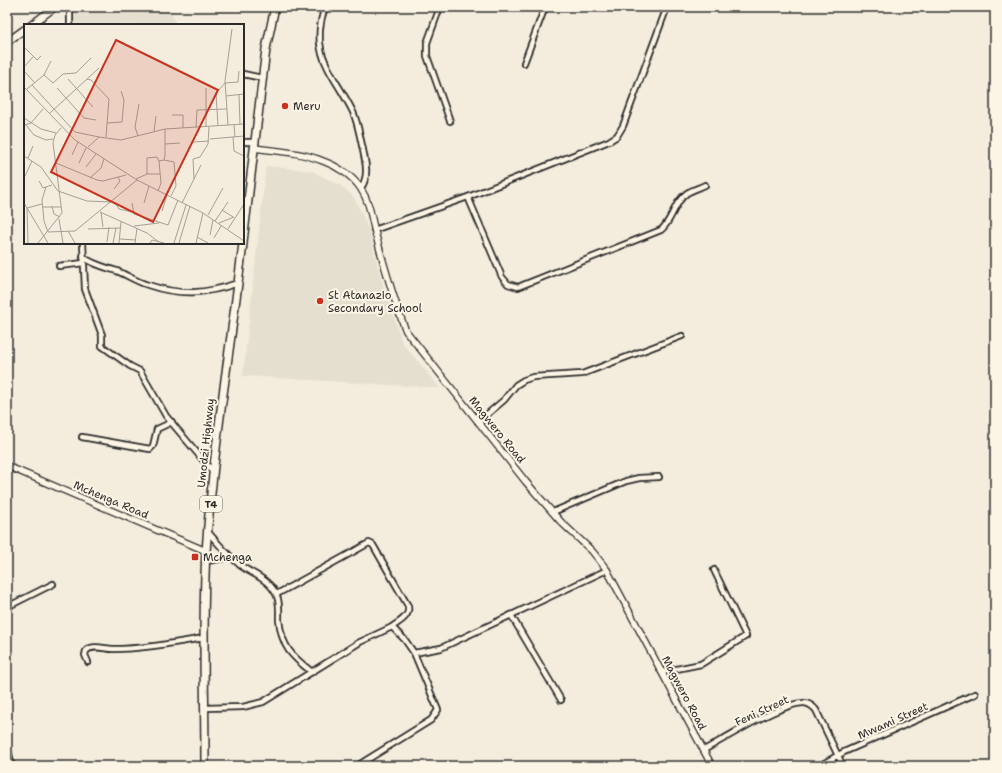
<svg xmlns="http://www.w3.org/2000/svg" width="1002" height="773" font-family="'Shantell Sans',sans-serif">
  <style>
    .built { fill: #e5dfd0 }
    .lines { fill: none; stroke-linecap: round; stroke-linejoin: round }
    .minor-casing { stroke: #2b2b2b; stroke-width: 8 }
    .tertiary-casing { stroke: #2b2b2b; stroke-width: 8 }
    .secondary-casing { stroke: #2b2b2b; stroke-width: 9 }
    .trunk-casing { stroke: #2b2b2b; stroke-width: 10 }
    .minor { stroke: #fcf5e5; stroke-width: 4.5 }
    .tertiary { stroke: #fcf5e5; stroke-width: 5.5 }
    .secondary { stroke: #fcf5e5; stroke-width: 6 }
    .trunk { stroke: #fcf5e5; stroke-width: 7 }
    .poi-dot { fill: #c8321e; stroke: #fcf5e5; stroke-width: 1.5 }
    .labels { text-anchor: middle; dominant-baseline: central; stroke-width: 4; stroke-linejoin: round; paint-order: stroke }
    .shield { fill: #fcf5e5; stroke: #6a6863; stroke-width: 1 }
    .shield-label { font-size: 10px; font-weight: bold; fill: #2b2b2b }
    .poi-label { font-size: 11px; fill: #2b2b2b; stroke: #fcf5e5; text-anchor: start }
    .street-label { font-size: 11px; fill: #2b2b2b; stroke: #fcf5e5 }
    .inset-road { fill: none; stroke: #a49f96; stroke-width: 1 }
    .view { fill: #c8321e; fill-opacity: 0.15; stroke: #c8321e; stroke-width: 2 }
    .inset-edge { fill: none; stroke: #2b2b2b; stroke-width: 2 }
  </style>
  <rect width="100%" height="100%" fill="#f4edde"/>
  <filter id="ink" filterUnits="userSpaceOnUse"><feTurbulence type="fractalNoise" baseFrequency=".025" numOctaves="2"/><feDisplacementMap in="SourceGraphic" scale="8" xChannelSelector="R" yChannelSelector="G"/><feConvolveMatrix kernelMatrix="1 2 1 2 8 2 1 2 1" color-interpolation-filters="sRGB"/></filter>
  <g filter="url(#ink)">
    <g class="built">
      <polygon points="82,7 169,7 176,25 73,25 70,15"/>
      <polygon points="266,166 312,171 341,186 354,197 369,230 380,276 403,344 440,388 243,376"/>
    </g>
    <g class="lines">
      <defs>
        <g id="minor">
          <path d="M325 7C308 55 334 73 353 112 358 123 360 137 363 150 366 164 369 176 361 188"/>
          <polyline points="440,7 427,43 427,56 450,121"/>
          <polyline points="70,25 70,7"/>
          <polyline points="524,63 545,7"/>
          <polyline points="243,74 262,78"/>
          <polyline points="243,142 255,142"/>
          <path d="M468 197 502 277 508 284 518 287 661 230C672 221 674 202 687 193 692 190 699 188 705 185"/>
          <polyline points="374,230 468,197 609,141 617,136 623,126 667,7"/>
          <polyline points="83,243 85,289 102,335 102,346 130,366 140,371 166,416 214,473"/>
          <path d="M83 257C94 265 105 267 117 271 127 275 137 282 148 285 181 296 206 294 238 283"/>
          <polyline points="59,266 84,263"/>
          <polyline points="478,422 504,400 516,385 524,380 533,377 582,374 682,336"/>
          <polyline points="82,437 150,449 153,446 157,429 172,422"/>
          <polyline points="553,512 626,481 639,478 659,477"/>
          <path d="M208 532C218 544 228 555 240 565 253 575 270 579 277 596 280 604 279 611 279 620 282 647 291 656 312 672"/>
          <polyline points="206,561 231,557"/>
          <path d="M277 594 369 543 373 545 408 606C410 617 400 621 392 627"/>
          <polyline points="7,607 53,584"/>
          <polyline points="511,615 561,700"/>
          <path d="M88 662 85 655 86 651C92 644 105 649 113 649 143 649 174 643 204 638"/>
          <polyline points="662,672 701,664 746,636 714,570"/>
          <polyline points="205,708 243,707 263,702 360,642 392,627 405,640 414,653 441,648 607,570"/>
          <polyline points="7,746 12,766"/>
          <path d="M704 750C726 738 782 702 805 703 810 704 813 706 816 710L843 766"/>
          <polyline points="357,766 431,720 438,710 414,653"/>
          <polyline points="819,766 844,752 975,694"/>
        </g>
        <g id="tertiary">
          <path d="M254 148C277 151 301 152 323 161 337 166 353 176 361 189 370 203 371 217 375 232 384 265 393 299 406 331L526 482 561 522 592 551 607 570 712 766"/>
          <polyline points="7,466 206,551"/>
        </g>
        <g id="secondary">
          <polyline points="31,25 55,7"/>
          <polyline points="7,42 25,29"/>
        </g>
        <g id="trunk">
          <polyline points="243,242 266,49 275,7"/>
          <path d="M205 766C205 695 202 623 206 552 213 448 231 346 243 243"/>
        </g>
      </defs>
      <use href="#minor" class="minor-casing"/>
      <use href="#tertiary" class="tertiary-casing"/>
      <use href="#secondary" class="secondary-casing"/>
      <use href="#trunk" class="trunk-casing"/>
      <use href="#minor" class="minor"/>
      <use href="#tertiary" class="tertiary"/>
      <use href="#secondary" class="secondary"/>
      <use href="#trunk" class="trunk"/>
    </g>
  </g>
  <g class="poi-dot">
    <circle cx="285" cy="106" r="4"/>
    <circle cx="320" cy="301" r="4"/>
    <rect x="191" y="553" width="8" height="8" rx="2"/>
  </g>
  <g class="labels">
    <rect class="shield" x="200" y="496" width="22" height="16" rx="3"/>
    <g class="shield-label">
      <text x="211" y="504">T4</text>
    </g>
    <g class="poi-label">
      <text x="293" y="106">Meru</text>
      <text x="328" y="295">St Atanazio<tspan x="328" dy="13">Secondary School</tspan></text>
      <text x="203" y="557">Mchenga</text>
    </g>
    <g class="street-label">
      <text transform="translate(497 430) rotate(51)">Magwero Road</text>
      <text transform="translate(206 443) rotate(-84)">Umodzi Highway</text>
      <text transform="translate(111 500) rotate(23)">Mchenga Road</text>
      <text transform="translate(684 693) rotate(62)">Magwero Road</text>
      <text transform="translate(762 711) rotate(-25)">Feni Street</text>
      <text transform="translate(893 721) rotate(-24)">Mwami Street</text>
    </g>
  </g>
  <g transform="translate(24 24)">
    <rect width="220" height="220" fill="#f4edde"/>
    <path class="inset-road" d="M0 23 13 36 17 32M0 43 9 33M0 47 11 59M20 51 29 59 39 50 52 49 67 34M44 55 69 83M63 55 67 56 85 75 82 113M201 59 214 58 215 47M8 61 51 108 75 113M0 63 51 116 113 156 179 189 220 217M33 64 60 94 72 96M182 64V103M3 65 20 51 27 37M215 71 216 100M202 72 220 70M26 89 75 44M148 91H159V104M0 94 17 105 32 109M83 99 98 98 100 76 97 67M0 101 7 99 19 85M2 101 10 111 22 116 29 115M204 101 201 57 208 5M210 101 211 113M194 102 192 69 201 59M172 103 173 86 203 85M130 108 132 92M114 112 111 103 115 80M209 113 210 127 220 132M186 115 220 112M169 118 185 117M141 120 156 119M64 123 75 113 97 116 141 105 220 100M48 131 54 118M0 132 17 143 34 167 63 177 87 178M4 134 9 122M140 136 150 138 152 162 147 172M32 139 73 156 79 157 102 151M55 139 62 124M62 143 72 130M123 150V134L133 133 135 137M1 152 8 137M66 154 77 144 80 135M112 155 123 150H136M170 155 169 135 176 133 184 120 185 103M15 157 19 164 28 161M22 163 18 176 20 197 24 208 51 207 113 156M90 165 96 157 94 153M134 167 137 159 135 137 140 136 141 132V105M91 178 95 185 108 188M0 179 24 219M108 179 110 190 144 201 154 176M120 179 125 162M158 179 177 141M28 182 30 190 36 193M18 183H37M3 184 4 219M3 184 18 180M198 186 209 193M138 187 143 171M76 188 123 209 135 218M77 188 79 203M184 191 199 164M35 195 39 219M191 197 204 178M195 199 210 193M110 202 135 199M64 205 96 204M204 205 220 180M44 207 51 219M186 211 189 196M173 213 184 219M190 214 197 202M96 215 112 216M83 218 85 203M14 219 38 189 29 119 31 111 37 104M89 219 92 204M95 219 97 198M111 219 113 204M126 219 128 216 140 219M150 219 162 181M155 219 166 182M172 219 179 189"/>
    <path class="view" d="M92 16 194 66 129 198 27 148Z"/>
    <rect width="220" height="220" class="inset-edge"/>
  </g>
  <rect width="1002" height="773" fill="none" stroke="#fcf5e5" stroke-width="24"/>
  <rect x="12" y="12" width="978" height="749" fill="none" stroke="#2b2b2b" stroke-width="1.5" filter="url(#ink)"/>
</svg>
